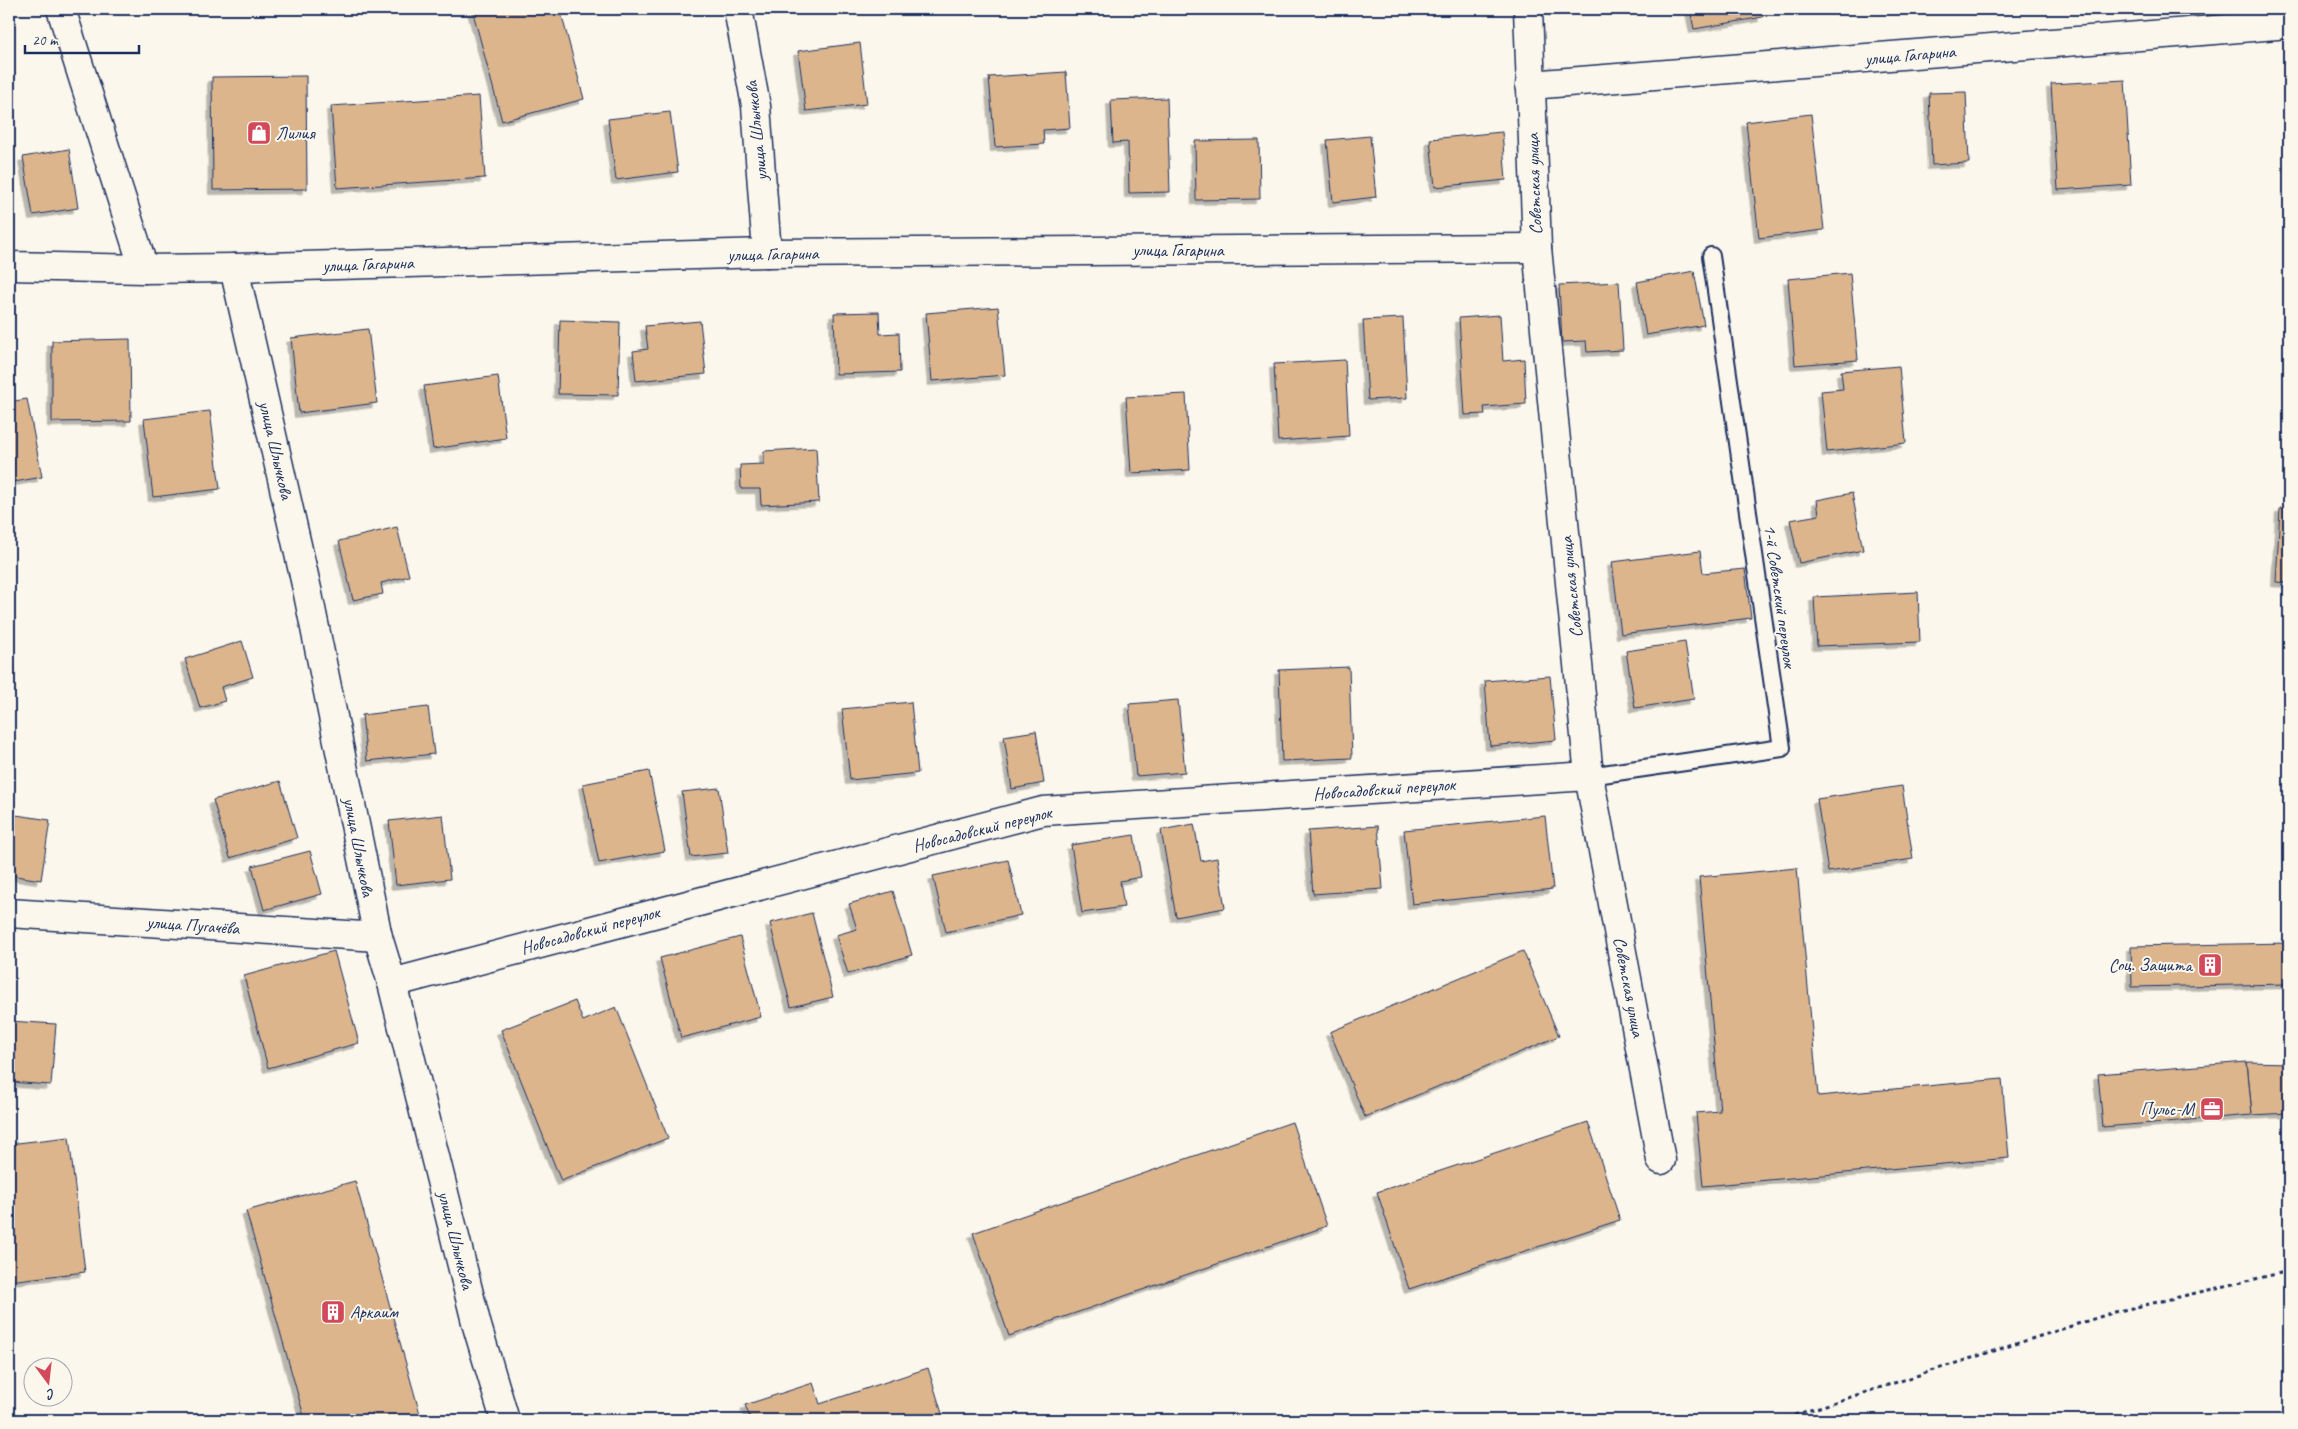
<svg xmlns="http://www.w3.org/2000/svg" width="2298" height="1429" font-family="Caveat,sans-serif">
  <style>
    .building { fill: #dcb58d; stroke: #1b2f5e; filter: url(#shadow) }
    .lines { fill: none; stroke-linecap: round; stroke-linejoin: round }
    .lane-casing { stroke: #1b2f5e; stroke-width: 20 }
    .street-casing { stroke: #1b2f5e; stroke-width: 31 }
    .secondary-casing { stroke: #1b2f5e; stroke-width: 31 }
    .path { stroke: #1b2f5e; stroke-width: 3; stroke-dasharray: 4 4; stroke-linecap: butt }
    .lane { stroke: #fbf7ec; stroke-width: 16 }
    .street { stroke: #fbf7ec; stroke-width: 28 }
    .secondary { stroke: #fbf7ec; stroke-width: 28 }
    .labels { text-anchor: middle; dominant-baseline: central; stroke-width: 4; stroke-linejoin: round; paint-order: stroke }
    .street-label { font-size: 18px; fill: #1b2f5e; stroke: #fbf7ec }
    .poi-label { font-size: 18px; fill: #1b2f5e; stroke: #fbf7ec; text-anchor: start }
  </style>
  <defs>
    <filter id="shadow"><feDropShadow dx="-4.5" dy="4.5" stdDeviation="0" flood-color="#0004"/></filter>
  </defs>
  <rect width="100%" height="100%" fill="#fbf7ec"/>
  <filter id="ink" filterUnits="userSpaceOnUse"><feTurbulence type="fractalNoise" baseFrequency=".02" numOctaves="2"/><feDisplacementMap in="SourceGraphic" scale="10" xChannelSelector="R" yChannelSelector="G"/><feConvolveMatrix kernelMatrix="1 2 1 2 8 2 1 2 1" color-interpolation-filters="sRGB"/></filter>
  <g filter="url(#ink)">
    <g class="building">
      <polygon points="472,9 560,9 584,99 502,121"/>
      <polygon points="1690,9 1761,9 1763,17 1694,29"/>
      <polygon points="860,43 867,104 806,111 798,51"/>
      <polygon points="1066,72 1070,128 1043,130 1044,144 995,147 989,77"/>
      <polygon points="306,76 307,189 213,190 212,77"/>
      <polygon points="2125,80 2131,185 2058,190 2051,84"/>
      <polygon points="1966,92 1969,163 1932,165 1929,93"/>
      <polygon points="479,96 485,178 337,188 331,106"/>
      <polygon points="1167,98 1170,192 1129,193 1128,142 1113,143 1111,100"/>
      <polygon points="670,112 678,172 616,180 608,119"/>
      <polygon points="1811,114 1824,230 1759,238 1746,122"/>
      <polygon points="1502,132 1506,180 1435,187 1430,139"/>
      <polygon points="1370,136 1376,197 1333,202 1327,140"/>
      <polygon points="1259,140 1260,199 1196,200 1195,141"/>
      <polygon points="69,149 78,208 33,215 23,157"/>
      <polygon points="1694,271 1704,325 1646,335 1637,282"/>
      <polygon points="1850,273 1858,360 1795,365 1788,279"/>
      <polygon points="1619,282 1623,350 1587,352 1586,341 1562,342 1559,285"/>
      <polygon points="998,307 1005,375 932,381 926,313"/>
      <polygon points="879,312 880,334 899,333 900,372 836,374 834,313"/>
      <polygon points="1500,315 1503,361 1524,359 1526,404 1484,407 1485,414 1465,415 1459,318"/>
      <polygon points="1403,318 1407,398 1368,400 1363,320"/>
      <polygon points="560,320 620,322 618,395 558,394"/>
      <polygon points="700,321 706,374 636,381 633,351 648,349 645,326"/>
      <polygon points="368,329 377,403 299,413 291,338"/>
      <polygon points="130,339 131,421 52,422 52,341"/>
      <polygon points="1345,360 1349,436 1278,441 1274,364"/>
      <polygon points="1899,366 1906,443 1827,452 1821,391 1843,389 1841,371"/>
      <polygon points="498,376 506,438 433,449 424,386"/>
      <polygon points="1186,394 1190,470 1131,473 1126,397"/>
      <polygon points="27,399 42,477 9,483 9,402"/>
      <polygon points="210,411 220,489 153,497 144,419"/>
      <polygon points="816,448 819,502 761,505 760,489 741,489 740,465 764,464 764,451"/>
      <polygon points="1852,493 1863,550 1799,563 1790,520 1819,515 1817,500"/>
      <polygon points="2280,508 2289,508 2289,583 2276,582"/>
      <polygon points="397,527 409,576 381,583 383,594 353,600 339,541"/>
      <polygon points="1700,551 1703,573 1745,569 1751,618 1621,634 1612,562"/>
      <polygon points="1918,592 1920,642 1817,646 1814,597"/>
      <polygon points="242,641 253,677 221,687 225,701 200,708 185,659"/>
      <polygon points="1685,642 1694,699 1635,708 1626,651"/>
      <polygon points="1349,667 1352,758 1282,761 1279,670"/>
      <polygon points="1550,676 1556,740 1490,746 1485,681"/>
      <polygon points="1178,700 1185,772 1136,776 1129,704"/>
      <polygon points="911,702 918,773 850,780 842,709"/>
      <polygon points="428,707 434,754 367,761 362,715"/>
      <polygon points="1036,731 1044,783 1012,789 1004,736"/>
      <polygon points="649,771 665,851 599,863 583,784"/>
      <polygon points="280,781 297,838 230,858 213,800"/>
      <polygon points="1902,786 1913,859 1828,872 1817,799"/>
      <polygon points="719,788 728,853 691,857 682,792"/>
      <polygon points="9,814 50,820 41,880 9,875"/>
      <polygon points="443,815 450,879 396,885 389,821"/>
      <polygon points="1545,816 1553,889 1412,904 1404,830"/>
      <polygon points="1194,824 1201,861 1217,858 1225,908 1176,917 1161,830"/>
      <polygon points="1378,826 1383,889 1313,894 1308,831"/>
      <polygon points="1134,835 1141,877 1120,881 1124,907 1082,913 1071,845"/>
      <polygon points="310,851 322,894 264,910 252,866"/>
      <polygon points="1008,860 1021,915 946,932 933,876"/>
      <polygon points="1797,868 1818,1096 2002,1079 2009,1158 1703,1186 1696,1113 1720,1111 1699,877"/>
      <polygon points="893,891 912,955 848,974 836,935 857,929 849,904"/>
      <polygon points="812,913 833,997 791,1007 770,923"/>
      <polygon points="740,937 761,1017 681,1038 660,958"/>
      <polygon points="2289,943 2289,984 2132,987 2131,946"/>
      <polygon points="334,951 359,1043 268,1068 244,976"/>
      <polygon points="1523,951 1559,1036 1365,1117 1330,1032"/>
      <polygon points="575,1001 583,1021 616,1007 668,1138 561,1181 501,1030"/>
      <polygon points="9,1021 56,1024 51,1085 9,1082"/>
      <polygon points="2247,1062 2289,1063 2289,1113 2252,1115"/>
      <polygon points="2247,1062 2252,1115 2103,1127 2098,1074"/>
      <polygon points="1292,1122 1327,1226 1009,1336 973,1233"/>
      <polygon points="1588,1122 1620,1220 1409,1289 1377,1192"/>
      <polygon points="69,1137 85,1272 9,1281 9,1144"/>
      <polygon points="355,1181 420,1414 397,1420 305,1420 246,1211"/>
      <polygon points="928,1368 944,1420 751,1420 745,1405 813,1383 820,1404"/>
    </g>
    <g class="lines">
      <defs>
        <polyline id="lane" points="1589,776 1782,748 1711,256"/>
        <g id="street">
          <polyline points="738,9 756,106 767,253"/>
          <polyline points="1528,9 1537,248 1589,776 1661,1160"/>
          <polyline points="1530,85 2289,24"/>
          <polyline points="9,266 144,269 234,268 767,253 1537,248"/>
          <polyline points="9,913 378,937"/>
          <polyline points="392,983 1043,811 1589,776"/>
        </g>
        <g id="secondary">
          <polyline points="61,9 144,269"/>
          <polyline points="234,268 307,589 378,937 392,983 477,1326 505,1420"/>
        </g>
      </defs>
      <use href="#lane" class="lane-casing"/>
      <use href="#street" class="street-casing"/>
      <use href="#secondary" class="secondary-casing"/>
      <polyline class="path" points="1779,1420 2115,1312 2289,1271"/>
      <use href="#lane" class="lane"/>
      <use href="#street" class="street"/>
      <use href="#secondary" class="secondary"/>
    </g>
  </g>
  <defs>
    <symbol id="shop-square" viewBox="-11 -11 22 22"><rect x="-9" y="-9" width="18" height="18" rx="4" fill="#d1495b" stroke="#fbf7ec"/><path d="M-5-2.5h2.3a2.7 3.5 0 0 1 5.4 0H5L5.5 6h-11ZM-1.5-2.5h3a1.5 2.3 0 0 0-3 0Z" fill="#fff"/></symbol>
    <symbol id="building-square" viewBox="-11 -11 22 22"><rect x="-9" y="-9" width="18" height="18" rx="4" fill="#d1495b" stroke="#fbf7ec"/><path d="M-4-6H4V6H1V3H-1V6H-4ZM-2.5-4.3h1.7v1.8h-1.7ZM.8-4.3h1.7v1.8H.8ZM-2.5-1h1.7V.8h-1.7ZM.8-1h1.7V.8H.8Z" fill="#fff"/></symbol>
    <symbol id="office-square" viewBox="-11 -11 22 22"><rect x="-9" y="-9" width="18" height="18" rx="4" fill="#d1495b" stroke="#fbf7ec"/><path d="M-6-3h4V-5.5h4V-3h4V5H-6ZM-1-4.5V-3h2v-1.5ZM-6 0V1H6V0Z" fill="#fff"/></symbol>
  </defs>
  <g fill-rule="evenodd">
    <use href="#shop-square" x="245" y="119" width="28" height="28"/>
    <use href="#building-square" x="2196" y="951" width="28" height="28"/>
    <use href="#office-square" x="2198" y="1095" width="28" height="28"/>
    <use href="#building-square" x="319" y="1298" width="28" height="28"/>
  </g>
  <g class="labels">
    <g class="street-label">
      <text transform="translate(1910 55) rotate(-5)">улица Гагарина</text>
      <text transform="translate(756 131) rotate(-96)">улица Шлычкова</text>
      <text transform="translate(1534 184) rotate(-92)">Советская улица</text>
      <text x="1178" y="250">улица Гагарина</text>
      <text transform="translate(773 254) rotate(-1)">улица Гагарина</text>
      <text transform="translate(368 264) rotate(-2)">улица Гагарина</text>
      <text transform="translate(276 450) rotate(77)">улица Шлычкова</text>
      <text transform="translate(1571 587) rotate(-96)">Советская улица</text>
      <text transform="translate(1780 596) rotate(82)">1-й Советский переулок</text>
      <text transform="translate(1384 789) rotate(-4)">Новосадовский переулок</text>
      <text transform="translate(982 829) rotate(-14)">Новосадовский переулок</text>
      <text transform="translate(359 847) rotate(79)">улица Шлычкова</text>
      <text transform="translate(193 925) rotate(4)">улица Пугачёва</text>
      <text transform="translate(590 930) rotate(-15)">Новосадовский переулок</text>
      <text transform="translate(1629 987) rotate(79)">Советская улица</text>
      <text transform="translate(456 1240) rotate(76)">улица Шлычкова</text>
    </g>
    <g class="poi-label">
      <text x="276" y="133">Лилия</text>
      <text x="2192" y="965" text-anchor="end">Соц. Защита</text>
      <text x="2194" y="1109" text-anchor="end">Пульс-М</text>
      <text x="350" y="1312">Аркаим</text>
    </g>
  </g>
  <rect width="2298" height="1429" fill="none" stroke="#fbf7ec" stroke-width="30"/>
  <rect x="15" y="15" width="2268" height="1399" fill="none" stroke="#1b2f5e" stroke-width="2" filter="url(#ink)"/>
  <g transform="translate(48 1382) rotate(165)"><circle r="24" fill="#fbf7ec" stroke="#a1a7b3"/>
  <path d="M0-4L9 19L0 12L-9 19Z" fill="#d1495b"/>
  <text y="-8" font-size="14" font-weight="bold" text-anchor="middle" fill="#1b2f5e">С</text>
  </g>
  <path d="M25 45v8h114v-8" fill="none" stroke="#1b2f5e" stroke-width="2.5"/>
  <text x="32" y="45" font-size="15" fill="#1b2f5e" stroke="#fbf7ec" stroke-width="4" paint-order="stroke">20 m</text>
</svg>
